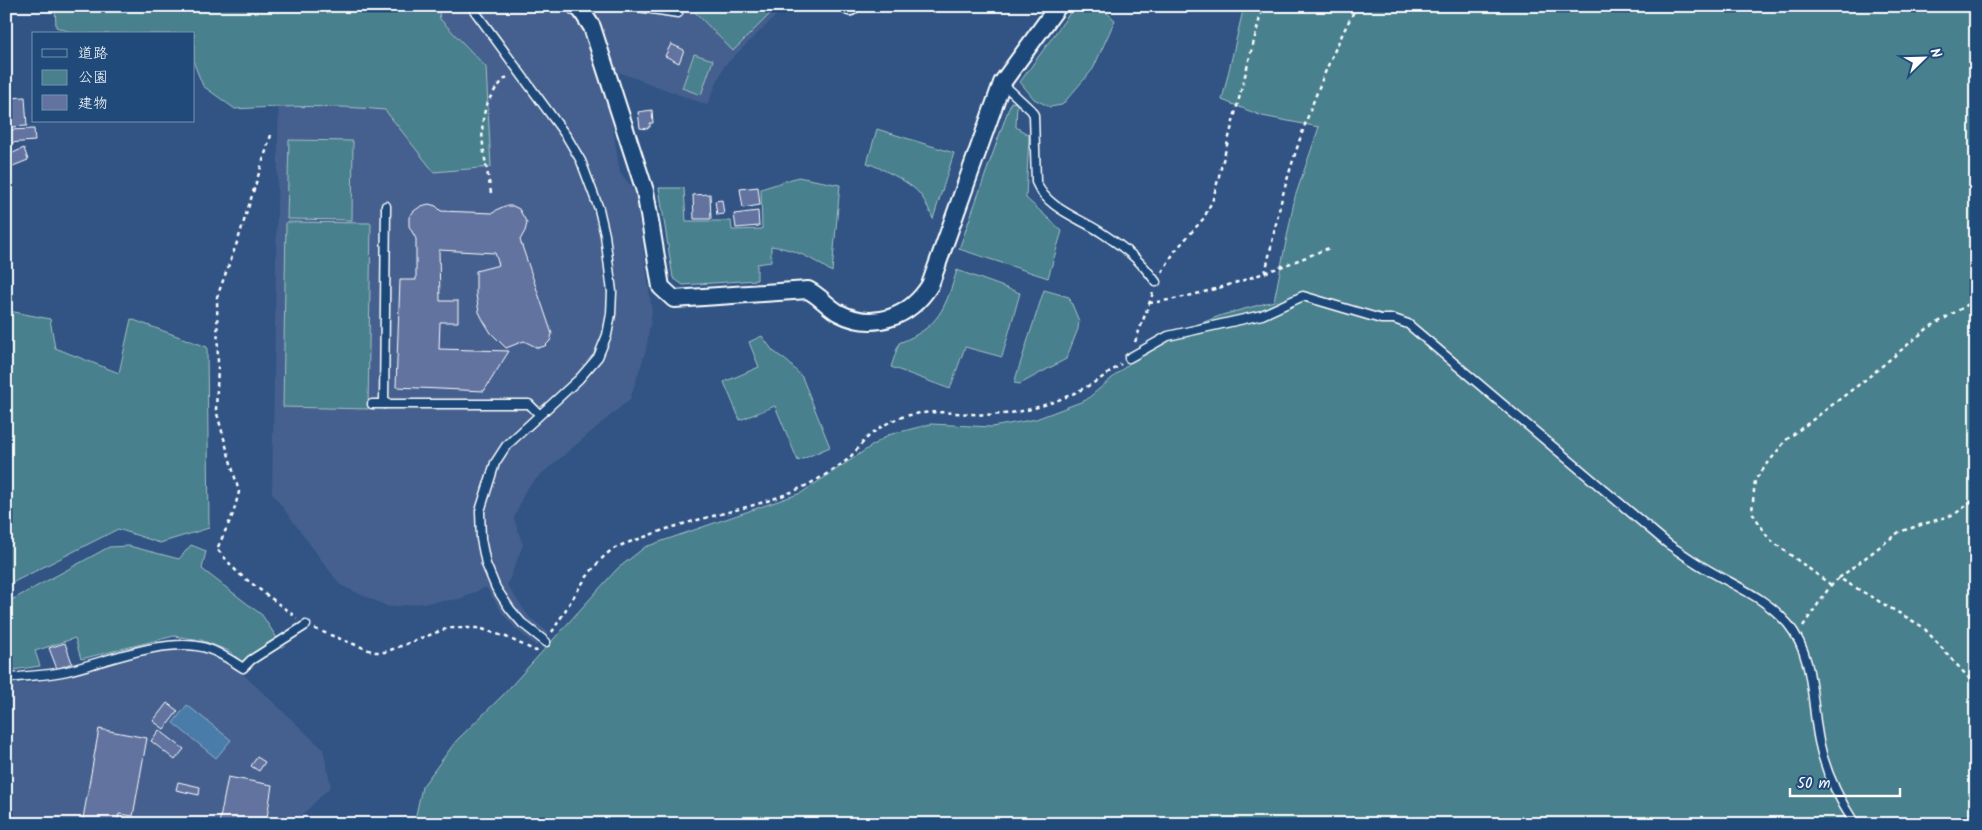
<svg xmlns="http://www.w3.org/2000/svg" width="1982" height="830" font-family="Kalam,'Klee One',sans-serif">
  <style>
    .built { fill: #44608e }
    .green { fill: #4a808d; stroke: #a4c0c6 }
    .water { fill: #4a7ca8; stroke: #92b0cb }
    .building { fill: #6273a0; stroke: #fff }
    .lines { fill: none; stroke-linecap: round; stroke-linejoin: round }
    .lane-casing { stroke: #fff; stroke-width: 11 }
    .street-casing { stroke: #fff; stroke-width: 20 }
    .path { stroke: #fff; stroke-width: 2.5; stroke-dasharray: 4 4; stroke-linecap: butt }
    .lane { stroke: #1f4a7a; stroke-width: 8 }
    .street { stroke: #1f4a7a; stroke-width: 16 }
  </style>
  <rect width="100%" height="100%" fill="#315484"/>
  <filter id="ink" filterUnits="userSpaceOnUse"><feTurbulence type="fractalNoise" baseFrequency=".02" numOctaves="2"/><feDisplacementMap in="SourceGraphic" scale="10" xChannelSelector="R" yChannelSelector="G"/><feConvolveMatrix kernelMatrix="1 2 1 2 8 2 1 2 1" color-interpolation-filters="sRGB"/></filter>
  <g filter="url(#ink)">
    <g class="built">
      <polygon points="304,6 559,6 574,16 585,30 609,103 620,173 632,187 636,197 652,312 646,350 630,399 538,477 525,491 514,519 523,545 507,585 529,617 548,632 536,646 515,628 503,614 486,587 460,599 389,607 340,585 272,493 280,33"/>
      <polygon points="587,6 786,6 724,66 707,105 613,70 594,12"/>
      <polygon points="174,649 203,652 225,662 246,677 323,749 331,786 300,817 297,824 6,824 6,684 34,683"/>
    </g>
    <g class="green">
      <path d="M55 6H438L440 19 486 67 491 167 434 172 385 110C335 105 286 106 235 109L203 86 194 64V34H76L56 27Z"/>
      <polygon points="689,6 778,6 733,51"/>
      <polygon points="1075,6 1099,6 1115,20 1093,69 1062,105 1050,107 1034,99 1020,82"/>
      <polygon points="1244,6 1976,6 1976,824 414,824 422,787 456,741 503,695 617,569 645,547 801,493 888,435 931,424 992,427 1036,419 1086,400 1137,357 1168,336 1222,315 1274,301 1295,197 1319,127 1262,116 1222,100"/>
      <polygon points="694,54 713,60 701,95 682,88"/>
      <polygon points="1011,102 1017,103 1016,127 1029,135 1026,198 1062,231 1048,278 959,249"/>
      <path d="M877 129 954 153 933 219C930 212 927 204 922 197 913 183 883 169 867 163Z"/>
      <polygon points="289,140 353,141 352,220 287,219"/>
      <path d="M798 177 840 185 832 272C813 259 795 249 771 246V262L757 264V280L683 285 673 278 659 188H684L686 221H731L732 230 762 229 761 189Z"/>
      <polygon points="286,222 371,223 368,409 283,407"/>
      <path d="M957 270 1020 293 1002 357 965 347 950 389 891 367 899 343C939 327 945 309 957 270Z"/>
      <polygon points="1044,290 1069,297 1079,321 1078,329 1066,359 1020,384 1014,383"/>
      <polygon points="9,311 50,319 55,348 119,373 131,319 207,347 209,528 160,543 118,529 6,586 6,315"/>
      <polygon points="762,336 773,351 788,362 802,377 830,447 798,461 775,406 740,420 724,382 759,367 749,342"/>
      <polygon points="191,545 206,551 202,569 262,615 277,638 242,662 229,651 201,640 174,636 81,659 75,638 35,651 40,666 6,671 6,603 109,547 129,546 179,559"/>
    </g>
    <polygon class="water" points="187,705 231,740 216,758 173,723"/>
    <g class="building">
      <polygon points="6,39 11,40 9,52 6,51"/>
      <polygon points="671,44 684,50 679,63 665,56"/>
      <polygon points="25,97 27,126 10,127 7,98"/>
      <polygon points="652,110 653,123 650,123 650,127 648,127 648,129 640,128 638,112"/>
      <polygon points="34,129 35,141 8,143 7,130"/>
      <polygon points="24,148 28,160 8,168 6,156"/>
      <polygon points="758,187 760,205 743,208 740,189"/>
      <polygon points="710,194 711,219 694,219 693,195"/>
      <polygon points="722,200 724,214 717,215 715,201"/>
      <polygon points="429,204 436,206 441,211 493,213 498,209 505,206 513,206 519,209 527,223 525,231 520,240 552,334 550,341 545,346 538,348 524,341 506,348 491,333 483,320 479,312 476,295 476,271 499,265 495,253 439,250 440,301 458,301 458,322 440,322 439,349 509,351 484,391 396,387 400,280 416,280 416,239 409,226 409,217 414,211 421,206"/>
      <polygon points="758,211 759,226 736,228 734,214"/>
      <polygon points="65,643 72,663 57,669 49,648"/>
      <polygon points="167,703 178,711 164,729 153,721"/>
      <polygon points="99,729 147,738 133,816 119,814 117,824 82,824"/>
      <polygon points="159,730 184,749 175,760 151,741"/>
      <polygon points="257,757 265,762 259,771 251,766"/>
      <polygon points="228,777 272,785 266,824 219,824"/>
      <polygon points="178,782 200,787 199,795 176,790"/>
    </g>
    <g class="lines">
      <defs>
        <g id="lane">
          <polyline points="471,6 567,137 581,161 599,209 605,235 612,292 611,314 607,335 598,357 579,379 506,446 495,463 480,511 481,539 486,564 496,588 510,609 522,623 546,642"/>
          <polyline points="632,6 678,13"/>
          <path d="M1002 83 1031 110 1034 115 1036 182C1047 209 1080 218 1102 233 1125 248 1140 260 1156 282"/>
          <path d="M1129 358 1168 336 1262 315 1303 296 1381 319H1394L1408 324 1668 544C1680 552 1691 560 1703 567 1734 586 1764 596 1788 624 1815 657 1811 702 1819 741 1825 772 1838 798 1855 824"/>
          <polyline points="372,404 529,404 539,414"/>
          <polyline points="384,404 386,206"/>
          <path d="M6 679C26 675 47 676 67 671 105 662 168 636 206 648 219 652 231 660 243 668L251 660 306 625"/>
        </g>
        <g id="street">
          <path d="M575 6 581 10 592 27 645 191 661 287 674 299 808 290C820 296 828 307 839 313 874 331 910 317 930 285L1002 83 1058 6"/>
          <polyline points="850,7 850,6"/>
        </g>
      </defs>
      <use href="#lane" class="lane-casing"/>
      <use href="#street" class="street-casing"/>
      <g class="path">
        <polyline points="271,135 239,237 217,297 218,367 216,410 239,492 233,514 217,549 238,573 297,618"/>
        <path d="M491 193C484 148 469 110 508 76"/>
        <polyline points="1162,272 1175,251 1204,218 1213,199 1263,6"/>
        <path d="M1265 273C1272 245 1277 215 1285 187 1302 128 1327 60 1357 6"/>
        <path d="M1149 303C1211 295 1271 271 1329 248"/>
        <polyline points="1135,342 1153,293"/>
        <polyline points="1839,578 1899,532 1955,514 1976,498"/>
        <polyline points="1831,585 1769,539 1752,512 1755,480 1786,440 1865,380 1928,328 1976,300"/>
        <polyline points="1803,626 1831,585 1839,578 1923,627 1976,686"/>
        <polyline points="315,629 374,652 385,652 448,628 479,628 506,637 536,651 538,650"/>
        <path d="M552 632C567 609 591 562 615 548 625 543 637 540 647 536 698 516 755 510 805 486 819 479 834 470 847 460 854 454 860 445 867 438 878 427 895 418 910 415 941 408 973 417 1004 414 1046 409 1088 390 1121 364"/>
      </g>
      <use href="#lane" class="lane"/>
      <use href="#street" class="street"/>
    </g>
  </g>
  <rect width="1982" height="830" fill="none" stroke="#1f4a7a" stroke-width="25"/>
  <rect x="12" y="12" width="1957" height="805" fill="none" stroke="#fff" stroke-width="2" filter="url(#ink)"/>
  <rect x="32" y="32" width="162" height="90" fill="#1f4a7a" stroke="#7992af"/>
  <rect x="42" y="49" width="25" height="8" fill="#1f4a7a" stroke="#7992af"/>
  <text x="78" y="58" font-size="15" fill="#ffffff">道路</text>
  <rect x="42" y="70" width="25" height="15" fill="#4a808d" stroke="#7992af"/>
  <text x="78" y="82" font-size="15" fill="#ffffff">公園</text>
  <rect x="42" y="95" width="25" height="15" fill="#6273a0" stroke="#7992af"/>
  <text x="78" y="108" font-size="15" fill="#ffffff">建物</text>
  <g transform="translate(1924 58) rotate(67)" stroke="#1f4a7a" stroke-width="4" paint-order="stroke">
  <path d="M0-4L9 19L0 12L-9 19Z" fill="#ffffff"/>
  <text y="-8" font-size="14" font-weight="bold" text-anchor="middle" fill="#ffffff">N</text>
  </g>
  <path d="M1790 788v8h110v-8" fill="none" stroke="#ffffff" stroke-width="2.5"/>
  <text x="1797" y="788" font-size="15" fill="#ffffff" stroke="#1f4a7a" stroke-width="4" paint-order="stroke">50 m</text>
</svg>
